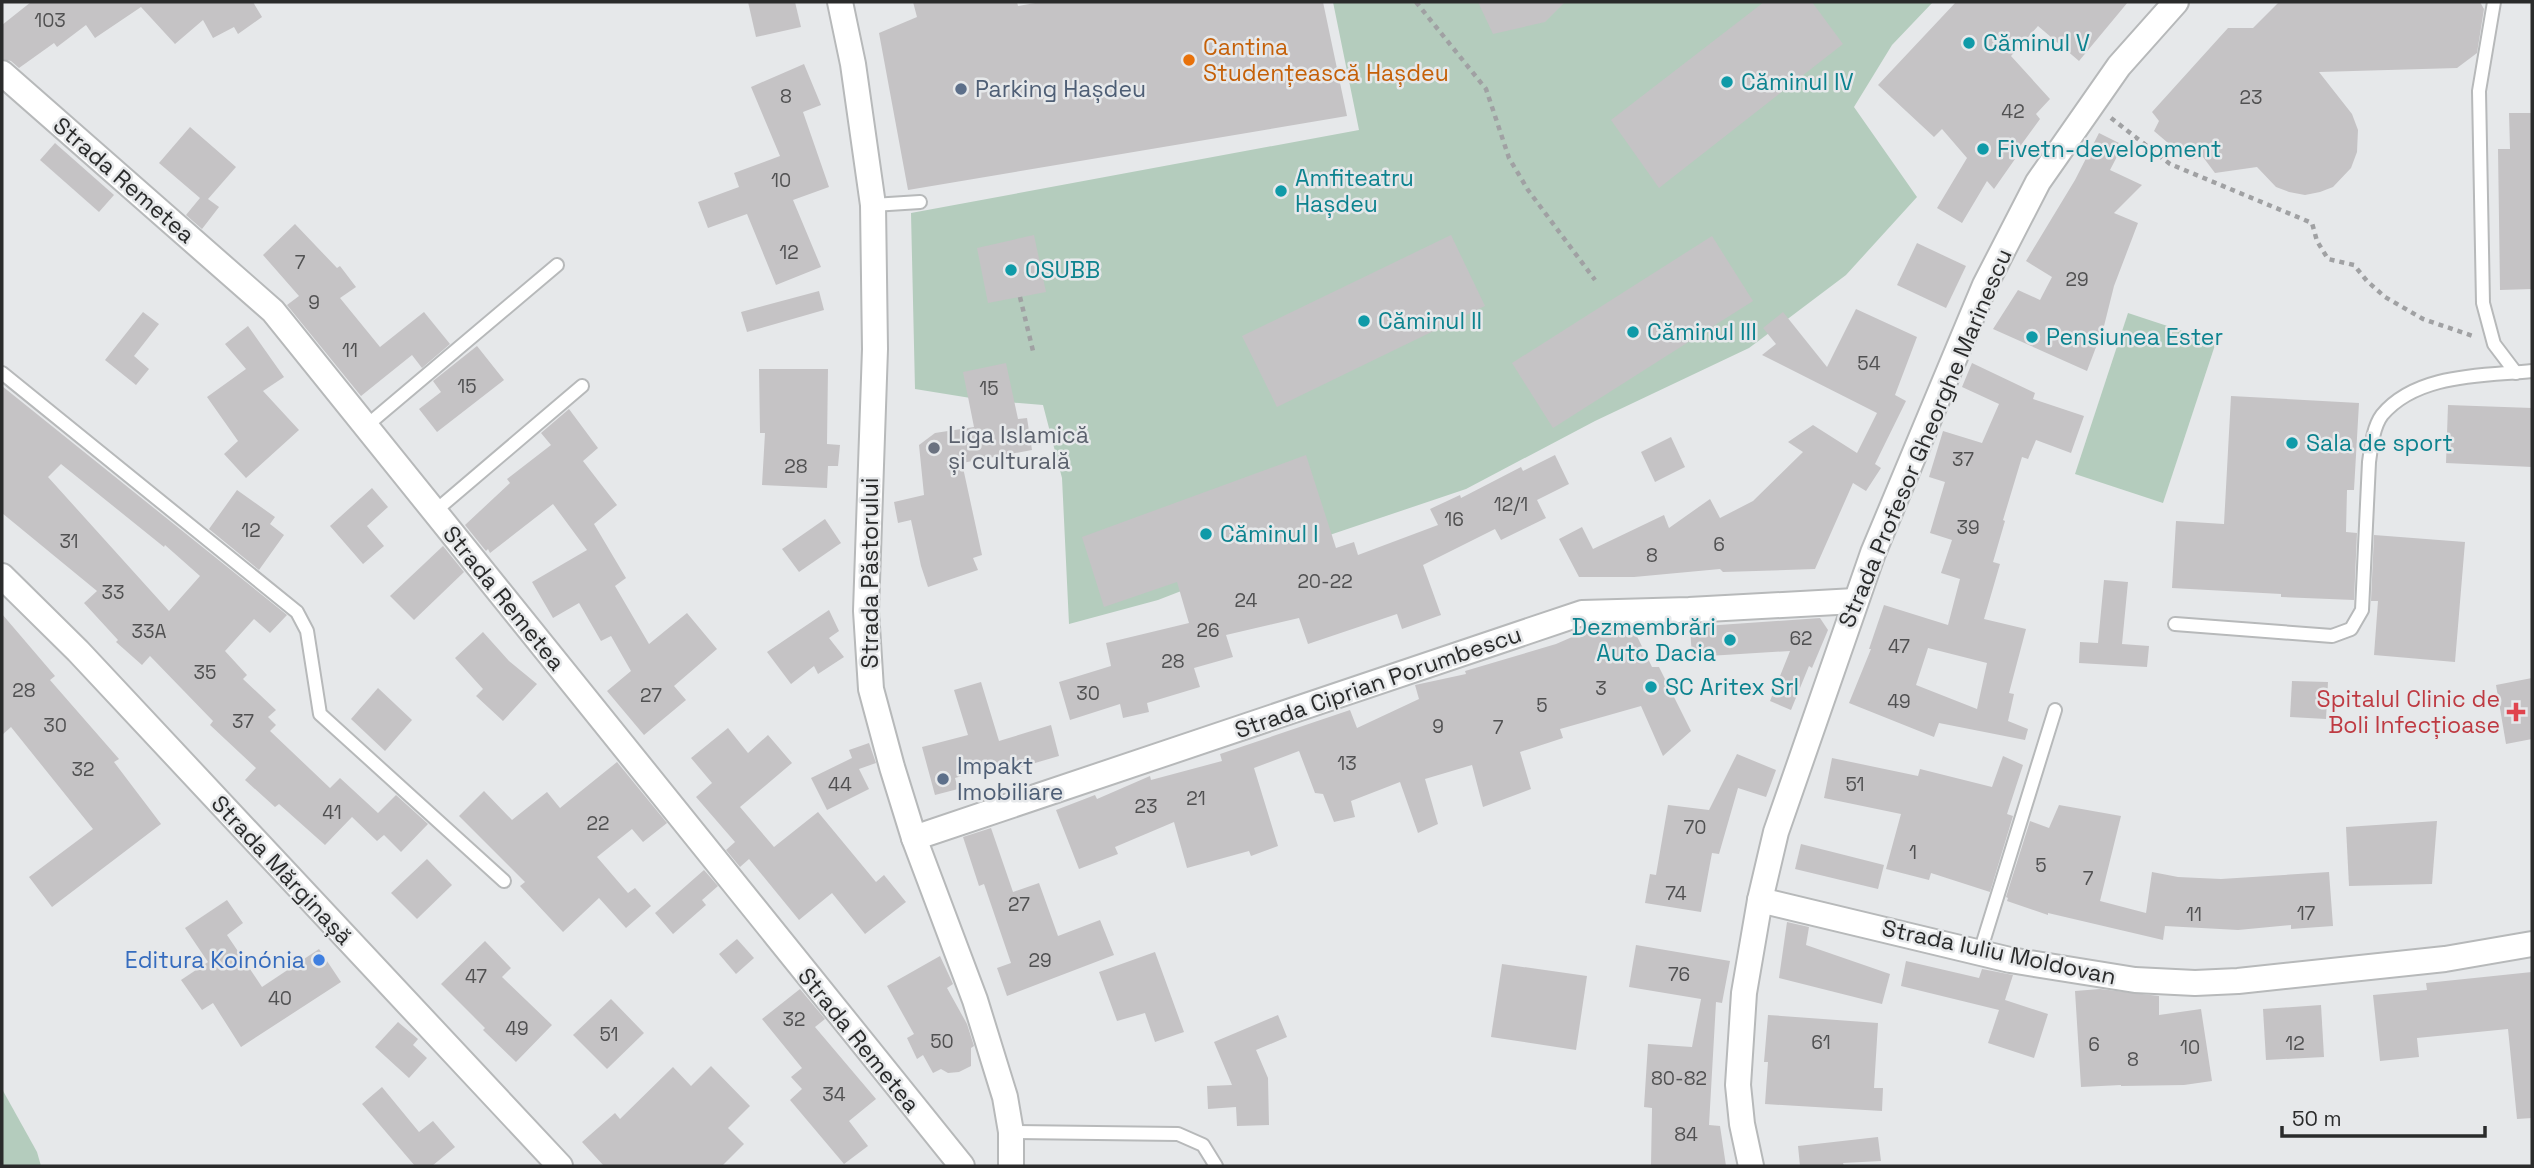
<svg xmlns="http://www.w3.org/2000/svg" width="2534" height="1168" font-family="'Space Grotesk',sans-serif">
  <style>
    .green { fill: #b4ccbd }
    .building { fill: #c5c3c5; fill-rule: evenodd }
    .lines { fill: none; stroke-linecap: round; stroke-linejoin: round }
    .service-casing { stroke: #b7b9ba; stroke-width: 16 }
    .minor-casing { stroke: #b7b9ba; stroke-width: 28 }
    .path { stroke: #a0a1a3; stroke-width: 4.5; stroke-dasharray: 5 5; stroke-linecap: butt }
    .service { stroke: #fff; stroke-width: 12 }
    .minor { stroke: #fff; stroke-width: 24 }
    .culture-dot { fill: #0f9aa8; stroke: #e6e8ea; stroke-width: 2.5 }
    .food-dot { fill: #e8710a; stroke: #e6e8ea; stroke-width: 2.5 }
    .service-dot { fill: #5c6f8a; stroke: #e6e8ea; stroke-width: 2.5 }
    .worship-dot { fill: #6b7280; stroke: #e6e8ea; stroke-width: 2.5 }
    .health-dot { fill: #e0444e; stroke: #e6e8ea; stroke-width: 2.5 }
    .shop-dot { fill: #3f7fe0; stroke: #e6e8ea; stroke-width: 2.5 }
    .labels { text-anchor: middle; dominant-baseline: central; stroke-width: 5; stroke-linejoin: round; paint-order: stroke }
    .number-label { font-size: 19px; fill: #515152 }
    .culture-label { font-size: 23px; fill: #0d838f; stroke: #e6e8ea; text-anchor: start }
    .food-label { font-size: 23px; fill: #c56008; stroke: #e6e8ea; text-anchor: start }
    .service-label { font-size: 23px; fill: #4e5e75; stroke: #e6e8ea; text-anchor: start }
    .street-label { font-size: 23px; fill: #2a2b2b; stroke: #e6e8ea }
    .worship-label { font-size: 23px; fill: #5b616d; stroke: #e6e8ea; text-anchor: start }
    .health-label { font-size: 23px; fill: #be3a42; stroke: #e6e8ea; text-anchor: end }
    .shop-label { font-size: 23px; fill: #366cbe; stroke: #e6e8ea; text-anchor: end }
  </style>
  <rect width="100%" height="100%" fill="#e6e8ea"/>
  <g class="green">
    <polygon points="1333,2 1933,2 1892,45 1854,107 1917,197 1846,275 1749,348 1595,421 1466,489 1300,545 1158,600 1069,624 1062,478 1043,405 983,400 915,389 911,213 1359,130"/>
    <polygon points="2128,313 2216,342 2163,503 2075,474"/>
    <polygon points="2,1089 37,1152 41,1166 2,1166"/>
  </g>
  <g class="building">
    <polygon points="31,2 253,2 262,17 238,34 234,27 213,38 203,20 175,44 141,7 95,38 86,25 57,47 54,43 19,68 11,61 2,59 2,25"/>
    <polygon points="748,2 795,2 801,27 756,37"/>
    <polygon points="913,2 1017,2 1018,6 1041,2 1323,2 1347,116 908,190 879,33 917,17"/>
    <polygon points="1478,2 1565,2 1545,22 1493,34"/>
    <polygon points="1764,2 1812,2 1843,44 1659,188 1611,120"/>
    <polygon points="1956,2 2128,2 2079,61 2038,26 2011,56 2050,99 2036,114 2040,119 2013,156 2015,159 1994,189 1987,181 1962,223 1937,208 1967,158 1942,129 1934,137 1878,85"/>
    <polygon points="2279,2 2480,2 2484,9 2477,53 2457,68 2319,72 2352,114 2358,130 2357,152 2351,168 2333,187 2320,192 2305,195 2289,192 2276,187 2257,167 2215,173 2203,157 2188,160 2154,131 2159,121 2152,112 2228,28 2253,28"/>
    <polygon points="804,64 821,105 803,112 829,187 793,200 821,267 776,285 747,214 708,228 698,202 739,187 734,173 780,156 751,87"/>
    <polygon points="2509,113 2532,113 2532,289 2500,290 2498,149 2510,149"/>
    <polygon points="190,127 236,167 208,199 219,207 202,229 186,215 200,198 159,163"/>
    <polygon points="2099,133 2123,145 2110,170 2142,185 2114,213 2138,223 2114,286 2104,326 2087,371 1993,329 2018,290 2040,300 2052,277 2026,261 2075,180"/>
    <polygon points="55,143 114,195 99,212 40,160"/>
    <polygon points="295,224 337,268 340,266 356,287 340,298 380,347 424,312 450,344 422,368 412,355 361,396 287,305 299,296 263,255"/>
    <polygon points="1034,235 1046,292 988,303 977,248"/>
    <polygon points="1451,235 1485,306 1277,407 1242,336"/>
    <polygon points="1712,236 1753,301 1553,428 1512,363"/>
    <polygon points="1917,243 1966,266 1946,308 1897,285"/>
    <polygon points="819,291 824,310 747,332 741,312"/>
    <polygon points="1856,309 1917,337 1895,395 1906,401 1875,464 1881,468 1866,491 1853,483 1815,569 1723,572 1720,569 1634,577 1579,577 1559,539 1582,527 1593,549 1664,515 1669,528 1710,499 1720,518 1753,501 1803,452 1788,442 1813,425 1857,453 1877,413 1762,355 1776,344 1763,328 1783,312 1827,367"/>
    <polygon points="143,312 159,324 134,356 149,369 136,385 105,360"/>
    <polygon points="248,326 284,377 263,391 299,430 246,478 224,454 238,441 207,397 246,369 225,344"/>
    <polygon points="477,346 504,380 437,432 419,409 441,392 433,381"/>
    <polygon points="1006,363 1018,419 1027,418 1032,450 962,463 982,555 973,558 978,570 928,587 921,566 911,520 898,523 894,502 924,495 919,445 935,433 974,427 963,372"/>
    <path d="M1972 363 2035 393 2033 399 2084 416 2071 453 2036 440 2028 459 2022 457 2003 520 2005 521 1993 562 2000 564 1984 619 2026 629 2009 693 2014 694 2008 721 2028 729 2025 740 1939 723 1934 737 1849 703 1871 649H1869L1884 605 1948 625 1960 579 1941 573 1952 540 1930 533 1945 482 1929 477 1943 431 1982 443 1999 404 1962 387ZM1928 648 1987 663 1977 709 1916 685Z"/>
    <polygon points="759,369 828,369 827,444 840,445 838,466 828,466 827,488 762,485 765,433 760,433"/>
    <path d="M2 386 287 615 270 633 254 619 225 651 247 675 243 679 276 710 268 717 276 725 270 731 330 788 340 778 378 813 396 795 428 824 401 852 384 835 377 841 352 817 325 845 279 804 275 807 245 780 256 768 210 725 213 721 150 656 142 665 116 642 118 640 84 603 97 591 2 513ZM61 464 164 547 165 545 200 576 169 611 48 477Z"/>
    <polygon points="2231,396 2359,403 2354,490 2347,490 2346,532 2357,533 2354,600 2281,597 2281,594 2172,588 2176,521 2224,524"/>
    <polygon points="2448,405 2532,408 2532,467 2446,463"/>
    <polygon points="569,409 598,448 583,461 617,505 594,524 626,578 615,586 649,644 687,613 717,649 674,686 686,700 644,735 607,691 631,671 611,636 601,641 579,603 553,618 532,582 587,550 553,504 490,553 488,549 486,551 465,525 510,483 507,479 551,445 541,433"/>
    <polygon points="1671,437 1685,467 1655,482 1641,452"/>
    <polygon points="1306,455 1336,548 1354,542 1358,555 1438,525 1430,509 1460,495 1461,498 1521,467 1523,471 1555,455 1569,484 1537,500 1546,518 1501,540 1495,529 1423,565 1441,615 1402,629 1397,614 1308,644 1299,618 1226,635 1233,657 1194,668 1200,687 1147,703 1149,712 1123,718 1120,704 1070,720 1059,682 1111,666 1106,643 1189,623 1177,582 1104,607 1082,537"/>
    <polygon points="372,488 388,507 367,526 384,546 363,564 330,526"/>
    <polygon points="237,490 275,517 270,524 284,535 259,570 209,529"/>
    <polygon points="825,519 841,543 799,572 782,549"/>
    <polygon points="2374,535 2465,542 2455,662 2374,655 2378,601 2371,601"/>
    <polygon points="443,546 464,572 414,620 390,596"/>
    <polygon points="2104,580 2128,582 2122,644 2149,646 2147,667 2079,663 2080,642 2098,643"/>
    <polygon points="829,610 839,631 829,638 844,657 818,674 814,666 791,684 767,652"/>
    <polygon points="2,614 55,676 50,680 119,759 114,762 161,824 52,907 29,877 93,829 11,727 2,735"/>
    <polygon points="1820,618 1828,630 1812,668 1809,666 1791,710 1770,701 1790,651 1692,657 1690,627"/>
    <polygon points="1632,626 1652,667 1659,667 1691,731 1663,756 1641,706 1560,729 1563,738 1520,752 1531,789 1483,807 1472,765 1425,779 1438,824 1418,833 1400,782 1351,801 1355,817 1334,822 1323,794 1315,793 1299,751 1254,768 1278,846 1251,856 1249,851 1187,868 1174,822 1115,847 1118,854 1079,869 1056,810 1095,795 1097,799 1150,776 1151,780 1222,761 1220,754 1350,710 1357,728 1419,699 1415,685 1466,674 1465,671 1556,644 1593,628"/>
    <polygon points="483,632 509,661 537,684 503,721 476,696 483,689 455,658"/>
    <polygon points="2532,678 2532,739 2506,744 2496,685"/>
    <polygon points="2292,681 2328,682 2326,719 2290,717"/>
    <polygon points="981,682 999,741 1051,725 1059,756 1011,770 1009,762 955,778 958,789 935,795 922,747 968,735 954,690"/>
    <polygon points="378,688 412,720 385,751 351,719"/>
    <polygon points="728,728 748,753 768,735 792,763 740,807 774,847 818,812 876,882 884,875 906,902 865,934 832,893 799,920 749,859 740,867 726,850 735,842 696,797 712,783 691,758"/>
    <polygon points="869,743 876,763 859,769 869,789 827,810 811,778 852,758 849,750"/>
    <polygon points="1737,754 1776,770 1766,797 1738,788 1719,854 1712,853 1701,912 1645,903 1650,874 1656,875 1668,805 1709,810"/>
    <polygon points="2003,756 2023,765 2007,814 2013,816 1990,892 1931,873 1929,880 1886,869 1901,814 1824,798 1832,758 1918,776 1920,769 1992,787"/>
    <polygon points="617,762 667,823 643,842 632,829 597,857 628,893 635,888 651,906 626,928 599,898 563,932 520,886 525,882 459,816 484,791 512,820 547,792 560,808"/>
    <polygon points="2059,805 2121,816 2100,901 2146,913 2152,872 2178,877 2221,879 2329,872 2333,926 2291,929 2291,925 2238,930 2165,926 2163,940 2048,913 2048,915 2007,901 2008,898 2006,897 2030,821 2049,828"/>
    <polygon points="2437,821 2432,884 2349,886 2346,827"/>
    <polygon points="991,828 1013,892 1039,883 1058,936 1100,920 1114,955 1007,996 997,968 1011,963 984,884 979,886 963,837"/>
    <polygon points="1801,844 1884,865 1878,889 1795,869"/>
    <polygon points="427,859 452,885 417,919 391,893"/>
    <polygon points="704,870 718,886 702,900 706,905 673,934 655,913"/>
    <polygon points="227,900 243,923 227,935 262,987 319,949 341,982 241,1047 213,1003 202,1010 181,980 208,962 185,928"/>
    <polygon points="1787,922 1809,927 1806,945 1890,974 1882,1004 1779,978"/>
    <polygon points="737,939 754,958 736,974 719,954"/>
    <polygon points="485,941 511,968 502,977 552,1025 516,1062 483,1030 485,1028 441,984"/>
    <polygon points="1636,945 1730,961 1722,1003 1716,1002 1709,1125 1720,1126 1726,1166 1651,1166 1652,1108 1644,1107 1648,1044 1692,1047 1701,999 1629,987"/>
    <polygon points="1155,952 1184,1032 1155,1042 1145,1013 1117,1021 1099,972"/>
    <polygon points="940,956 953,984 947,988 967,1024 974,1046 971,1048 971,1066 959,1072 948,1073 941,1069 933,1073 923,1055 917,1059 907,1038 914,1034 887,986"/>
    <polygon points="1906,961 1979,978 1982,969 2013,975 2005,1000 2048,1014 2034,1058 1988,1043 1999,1010 1901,986"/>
    <polygon points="1502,964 1587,976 1576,1050 1491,1037"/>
    <polygon points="2532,972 2532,1118 2517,1119 2508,1029 2417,1038 2419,1057 2380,1061 2373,995 2427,990 2426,983"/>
    <polygon points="800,989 825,1019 815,1027 876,1099 849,1121 868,1146 844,1164 790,1100 802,1089 791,1077 802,1068 762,1019"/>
    <polygon points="2100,989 2159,996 2159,1015 2201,1009 2212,1081 2184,1085 2121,1086 2121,1085 2081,1087 2075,991"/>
    <polygon points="611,999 644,1033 607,1069 573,1035"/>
    <polygon points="2321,1005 2324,1057 2266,1060 2263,1009"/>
    <polygon points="1278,1015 1287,1037 1256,1050 1268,1078 1269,1125 1237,1126 1236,1107 1208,1109 1207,1086 1232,1085 1214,1042"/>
    <polygon points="1768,1015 1878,1023 1874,1088 1883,1088 1882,1111 1765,1104 1768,1062 1764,1062"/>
    <polygon points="398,1022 418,1039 413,1045 427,1058 409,1078 375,1047"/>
    <polygon points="711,1066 750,1106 728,1128 744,1144 722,1166 604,1166 582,1142 615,1113 620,1119 673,1067 691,1086"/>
    <polygon points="382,1087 419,1132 433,1121 455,1147 432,1166 415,1166 362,1104"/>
    <polygon points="1878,1137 1881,1161 1843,1163 1844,1166 1800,1166 1798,1146"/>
  </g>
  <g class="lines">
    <defs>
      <g id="service">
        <polyline points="2494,2 2479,91 2483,303 2494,344 2516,373"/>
        <polyline points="873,205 920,202"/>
        <polyline points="2,373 297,612 307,631 320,714 504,881"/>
        <polyline points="365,427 557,265"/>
        <polyline points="434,512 582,386"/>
        <path d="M2175 624 2332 636 2351 629 2362 610 2369 462C2371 448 2373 427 2382 415 2417 373 2484 376 2532 371"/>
        <polyline points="1980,952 2055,710"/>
        <polyline points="1011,1132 1178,1134 1203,1145 1216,1166"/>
      </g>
      <g id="minor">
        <polyline points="840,2 853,64 873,205 875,349 866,611 871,689 892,767 914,838 975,1000 1005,1097 1011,1132 1011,1166"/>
        <polyline points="2,73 273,311 962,1166"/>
        <polyline points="2,576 78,651 560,1166"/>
        <polyline points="914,838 1582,613 1689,610 1855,601"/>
        <polyline points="1760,900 2010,960 2135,980 2195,983 2238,981 2445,959 2532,944"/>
        <polyline points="1751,1166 1742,1124 1738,1085 1744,993 1760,900 1776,832 1873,553 1985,285 2038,182 2119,66 2176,2"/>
      </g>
    </defs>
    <use href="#service" class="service-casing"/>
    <use href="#minor" class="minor-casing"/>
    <g class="path">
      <polyline points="1416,2 1486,89 1509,158 1528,190 1595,280"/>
      <polyline points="2111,118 2170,164 2312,223 2317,241 2328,259 2354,265 2367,281 2385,297 2423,319 2473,336"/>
      <polyline points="1020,297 1033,351"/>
    </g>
    <use href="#service" class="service"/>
    <use href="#minor" class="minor"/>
  </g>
  <g class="culture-dot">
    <circle cx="1969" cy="43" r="7"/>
    <circle cx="1727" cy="82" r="7"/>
    <circle cx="1983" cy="149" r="7"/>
    <circle cx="1281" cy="191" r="7"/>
    <circle cx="1011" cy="270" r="7"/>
    <circle cx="1364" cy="321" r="7"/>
    <circle cx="1633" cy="332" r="7"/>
    <circle cx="2032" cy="337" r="7"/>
    <circle cx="2292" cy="443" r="7"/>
    <circle cx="1206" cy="534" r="7"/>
    <circle cx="1730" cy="640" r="7"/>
    <circle cx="1651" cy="687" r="7"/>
  </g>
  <circle class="food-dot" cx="1189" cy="60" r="7"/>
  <g class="service-dot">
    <circle cx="961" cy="89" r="7"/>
    <circle cx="943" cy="779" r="7"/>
  </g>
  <circle class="worship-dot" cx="934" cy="448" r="7"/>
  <path class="health-dot" d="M2512.5 701.5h7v7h7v7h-7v7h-7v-7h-7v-7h7z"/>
  <circle class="shop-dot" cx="319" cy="960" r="7"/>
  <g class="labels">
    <g class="number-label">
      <text x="50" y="20">103</text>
      <text x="786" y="96">8</text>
      <text x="2251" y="97">23</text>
      <text x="2013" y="111">42</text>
      <text x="781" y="180">10</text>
      <text x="789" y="252">12</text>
      <text x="300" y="262">7</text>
      <text x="2077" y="279">29</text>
      <text x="314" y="302">9</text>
      <text x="350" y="350">11</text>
      <text x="1869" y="363">54</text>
      <text x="467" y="386">15</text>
      <text x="989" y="388">15</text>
      <text x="1963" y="459">37</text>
      <text x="796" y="466">28</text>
      <text x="1511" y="504">12/1</text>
      <text x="1454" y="519">16</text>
      <text x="1968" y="527">39</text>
      <text x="251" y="530">12</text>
      <text x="69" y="541">31</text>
      <text x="1719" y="544">6</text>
      <text x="1652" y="555">8</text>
      <text x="1325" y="581">20-22</text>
      <text x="113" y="592">33</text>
      <text x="1246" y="600">24</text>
      <text x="1208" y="630">26</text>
      <text x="149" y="631">33A</text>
      <text x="1801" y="638">62</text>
      <text x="1899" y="646">47</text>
      <text x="1173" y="661">28</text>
      <text x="205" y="672">35</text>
      <text x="1601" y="688">3</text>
      <text x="24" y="690">28</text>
      <text x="1088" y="693">30</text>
      <text x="651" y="695">27</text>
      <text x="1899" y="701">49</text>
      <text x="1542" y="705">5</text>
      <text x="243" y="721">37</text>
      <text x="55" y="725">30</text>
      <text x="1438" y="726">9</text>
      <text x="1498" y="727">7</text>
      <text x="1347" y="763">13</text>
      <text x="83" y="769">32</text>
      <text x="840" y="784">44</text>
      <text x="1855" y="784">51</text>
      <text x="1196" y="798">21</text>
      <text x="1146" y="806">23</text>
      <text x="332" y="812">41</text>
      <text x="598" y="823">22</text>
      <text x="1695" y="827">70</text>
      <text x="1913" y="852">1</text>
      <text x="2041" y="865">5</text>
      <text x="2088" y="878">7</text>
      <text x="1676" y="893">74</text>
      <text x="1019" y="904">27</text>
      <text x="2306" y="913">17</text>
      <text x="2194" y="914">11</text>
      <text x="1040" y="960">29</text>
      <text x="1679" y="974">76</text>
      <text x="476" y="976">47</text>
      <text x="280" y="998">40</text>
      <text x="794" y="1019">32</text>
      <text x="517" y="1028">49</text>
      <text x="609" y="1034">51</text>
      <text x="942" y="1041">50</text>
      <text x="1821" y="1042">61</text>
      <text x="2295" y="1043">12</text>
      <text x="2094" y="1044">6</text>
      <text x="2190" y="1047">10</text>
      <text x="2133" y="1059">8</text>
      <text x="1679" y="1078">80-82</text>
      <text x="834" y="1094">34</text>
      <text x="1686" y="1134">84</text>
    </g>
    <g class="culture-label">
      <text x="1983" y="43">Căminul V</text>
      <text x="1741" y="82">Căminul IV</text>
      <text x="1997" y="149">Fivetn-development</text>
      <text x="1295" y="178">Amfiteatru<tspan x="1295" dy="26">Hașdeu</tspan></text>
      <text x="1025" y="270">OSUBB</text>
      <text x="1378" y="321">Căminul II</text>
      <text x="1647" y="332">Căminul III</text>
      <text x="2046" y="337">Pensiunea Ester</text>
      <text x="2306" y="443">Sala de sport</text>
      <text x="1220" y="534">Căminul I</text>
      <text x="1716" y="627" text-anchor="end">Dezmembrări<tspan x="1716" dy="26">Auto Dacia</tspan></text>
      <text x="1665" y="687">SC Aritex Srl</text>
    </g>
    <g class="food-label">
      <text x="1203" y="47">Cantina<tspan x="1203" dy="26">Studențească Hașdeu</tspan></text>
    </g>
    <g class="service-label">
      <text x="975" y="89">Parking Hașdeu</text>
      <text x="957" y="766">Impakt<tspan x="957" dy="26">Imobiliare</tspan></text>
    </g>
    <g class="street-label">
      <text transform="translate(124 180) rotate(41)">Strada Remetea</text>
      <text transform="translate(1925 438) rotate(-67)">Strada Profesor Gheorghe Marinescu</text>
      <text transform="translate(870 573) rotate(-90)">Strada Păstorului</text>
      <text transform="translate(504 598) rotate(51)">Strada Remetea</text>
      <text transform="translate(1378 682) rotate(-19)">Strada Ciprian Porumbescu</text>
      <text transform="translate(282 870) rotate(47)">Strada Mărginașă</text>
      <text transform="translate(1999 952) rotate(12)">Strada Iuliu Moldovan</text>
      <text transform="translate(859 1040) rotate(51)">Strada Remetea</text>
    </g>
    <g class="worship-label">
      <text x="948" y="435">Liga Islamică<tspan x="948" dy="26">și culturală</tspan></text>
    </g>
    <g class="health-label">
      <text x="2500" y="699">Spitalul Clinic de<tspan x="2500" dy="26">Boli Infecțioase</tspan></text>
    </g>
    <g class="shop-label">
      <text x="305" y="960">Editura Koinónia</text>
    </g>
  </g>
  <rect width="2534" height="1168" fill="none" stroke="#2a2b2b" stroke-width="7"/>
  <path d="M2282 1126v10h203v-10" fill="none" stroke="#2a2b2b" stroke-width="3.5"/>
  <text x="2292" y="1126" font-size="21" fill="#2a2b2b" stroke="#e6e8ea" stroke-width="5" paint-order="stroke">50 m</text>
</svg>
